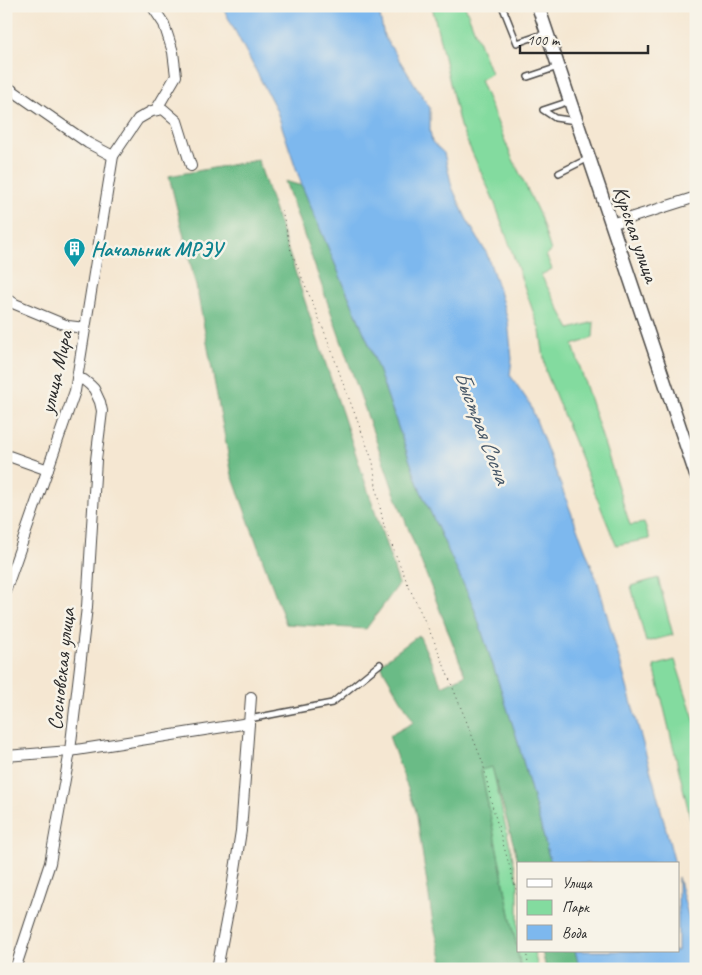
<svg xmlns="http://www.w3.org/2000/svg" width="702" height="975" font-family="Caveat,sans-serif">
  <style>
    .green { fill: #83db9f; stroke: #578365 }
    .forest { fill: #6abb86; stroke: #4a7358 }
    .water { fill: #7db8ee; stroke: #54728c }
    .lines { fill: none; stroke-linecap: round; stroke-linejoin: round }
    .service-casing { stroke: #494744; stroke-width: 8 }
    .minor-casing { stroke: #494744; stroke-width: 12 }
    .tertiary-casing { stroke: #494744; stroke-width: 15 }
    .path { stroke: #494744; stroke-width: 1; stroke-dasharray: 1 4; stroke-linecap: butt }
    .service { stroke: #fff; stroke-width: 5 }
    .minor { stroke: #fff; stroke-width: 10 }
    .tertiary { stroke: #fff; stroke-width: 12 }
    .labels { text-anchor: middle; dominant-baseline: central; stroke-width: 5; stroke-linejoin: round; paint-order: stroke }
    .street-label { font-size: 21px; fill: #2b2b2b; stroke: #f7f3e8 }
    .culture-label { font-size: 21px; font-weight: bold; fill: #0d838f; stroke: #f7f3e8; text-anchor: start }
    .water-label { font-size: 22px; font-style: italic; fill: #456; stroke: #f7f3e8 }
  </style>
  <rect width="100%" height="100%" fill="#f7f3e8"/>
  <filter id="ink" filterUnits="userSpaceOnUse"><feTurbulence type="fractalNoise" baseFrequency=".02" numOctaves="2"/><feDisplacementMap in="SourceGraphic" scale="10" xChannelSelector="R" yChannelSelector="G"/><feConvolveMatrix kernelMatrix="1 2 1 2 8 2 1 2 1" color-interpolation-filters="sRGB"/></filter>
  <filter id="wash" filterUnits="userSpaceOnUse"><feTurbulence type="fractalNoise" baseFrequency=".0096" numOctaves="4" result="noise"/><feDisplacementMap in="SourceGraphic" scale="20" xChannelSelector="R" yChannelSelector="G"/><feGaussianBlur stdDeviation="1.12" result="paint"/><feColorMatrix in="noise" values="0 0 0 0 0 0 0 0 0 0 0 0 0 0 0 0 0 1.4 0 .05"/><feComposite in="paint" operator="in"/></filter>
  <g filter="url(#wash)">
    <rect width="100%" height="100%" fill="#f5e7d2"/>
    <g class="green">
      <polygon points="432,6 465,6 491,73 480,80 510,153 540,216 551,251 546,255 552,269 541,275 570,329 594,322 593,338 573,345 630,525 644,523 650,539 616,545 546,372 540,331 494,201 460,126"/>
      <polygon points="658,578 673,635 646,642 631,586"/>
      <polygon points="675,660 696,725 696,842 654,666"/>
      <polygon points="492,766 518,881 518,951 534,951 538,969 521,969 481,769"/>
    </g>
    <g class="forest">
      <polygon points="258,160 399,584 366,629 286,624 232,475 197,290 169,176"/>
      <polygon points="285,181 302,186 371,349 419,487 473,605 516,735 551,864 519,864 492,767 481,770 521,969 445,969 433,923 416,811 389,736 414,722 380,664 419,635 442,686 465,675 393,489"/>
      <polygon points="542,951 575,951 580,969 546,969"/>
    </g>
    <g class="water">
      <polygon points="222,6 378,6 384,36 430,108 430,130 432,142 444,153 452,187 466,218 487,254 496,281 508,321 512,359 510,375 530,404 598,583 654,783 675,864 551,864 516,735 473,605 419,487 371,349 302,186 276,109"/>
      <polygon points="678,877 696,945 696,969 580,969 575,951 678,951"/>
    </g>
  </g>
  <g filter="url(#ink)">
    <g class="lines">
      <defs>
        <g id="service">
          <polyline points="503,8 517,43 546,33"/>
          <polyline points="528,77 558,67"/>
          <polyline points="570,101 543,110 555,118 576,121"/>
          <polyline points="559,173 589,158"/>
          <polyline points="249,719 332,703 380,664"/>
        </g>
        <g id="minor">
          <polyline points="152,6 164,24 173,52 176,76 156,110"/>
          <polyline points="6,86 88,143 113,156"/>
          <polyline points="611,224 696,197"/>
          <polyline points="6,298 15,304 68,326 85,328"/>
          <polyline points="6,455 48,470"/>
          <polyline points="6,589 75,391 113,156 138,119 152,111 163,109 177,121 191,166"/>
          <polyline points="6,756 70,751 249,723"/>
          <polyline points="15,969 50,863 70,751 87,607 96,460 102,411 100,402 94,389 90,385 84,380 77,379"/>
          <polyline points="217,969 230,901 241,831 251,697"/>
        </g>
        <polyline id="tertiary" points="538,6 696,475"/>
      </defs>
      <use href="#service" class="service-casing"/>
      <use href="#minor" class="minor-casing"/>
      <use href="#tertiary" class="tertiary-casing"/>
      <g class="path">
        <polyline points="282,210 291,251 329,343 342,380 373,462 377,493 384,526 409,587 435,643 483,763 492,805 518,896"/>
        <polyline points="526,951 529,969"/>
      </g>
      <use href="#service" class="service"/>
      <use href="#minor" class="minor"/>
      <use href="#tertiary" class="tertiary"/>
    </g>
  </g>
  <defs>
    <symbol id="building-pin" viewBox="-11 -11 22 30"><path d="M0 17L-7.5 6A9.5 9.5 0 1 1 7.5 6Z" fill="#0f9aa8" stroke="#f7f3e8"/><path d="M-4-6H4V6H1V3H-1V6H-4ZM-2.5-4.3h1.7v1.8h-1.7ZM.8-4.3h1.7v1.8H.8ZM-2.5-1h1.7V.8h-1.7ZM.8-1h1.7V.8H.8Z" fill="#fff"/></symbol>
  </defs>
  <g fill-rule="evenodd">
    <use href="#building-pin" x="62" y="236" width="25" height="34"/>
  </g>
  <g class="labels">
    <g class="street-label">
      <text transform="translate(636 234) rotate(71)">Курская улица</text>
      <text transform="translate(56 372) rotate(-77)">улица Мира</text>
      <text transform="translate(61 669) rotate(-84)">Сосновская улица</text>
    </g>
    <g class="culture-label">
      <text x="91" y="249">Начальник МРЭУ</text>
    </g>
    <g class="water-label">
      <text transform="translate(482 427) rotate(69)">Быстрая Сосна</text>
    </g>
  </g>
  <rect width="702" height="975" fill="none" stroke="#f7f3e8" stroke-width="25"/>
  <rect x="517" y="862" width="162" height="90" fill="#f7f3e8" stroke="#a5a39c"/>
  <rect x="527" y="879" width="25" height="8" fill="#ffffff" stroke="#a5a39c"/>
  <text x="562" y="888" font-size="15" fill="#2b2b2b">Улица</text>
  <rect x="527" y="900" width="25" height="15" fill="#83db9f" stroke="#a5a39c"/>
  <text x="562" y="912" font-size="15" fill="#2b2b2b">Парк</text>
  <rect x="527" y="925" width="25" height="15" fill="#7db8ee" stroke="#a5a39c"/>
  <text x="562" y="938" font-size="15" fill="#2b2b2b">Вода</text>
  <path d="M520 45v8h128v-8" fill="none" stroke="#2b2b2b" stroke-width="2.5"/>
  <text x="527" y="45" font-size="15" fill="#2b2b2b" stroke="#f7f3e8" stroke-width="4" paint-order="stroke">100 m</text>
</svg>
